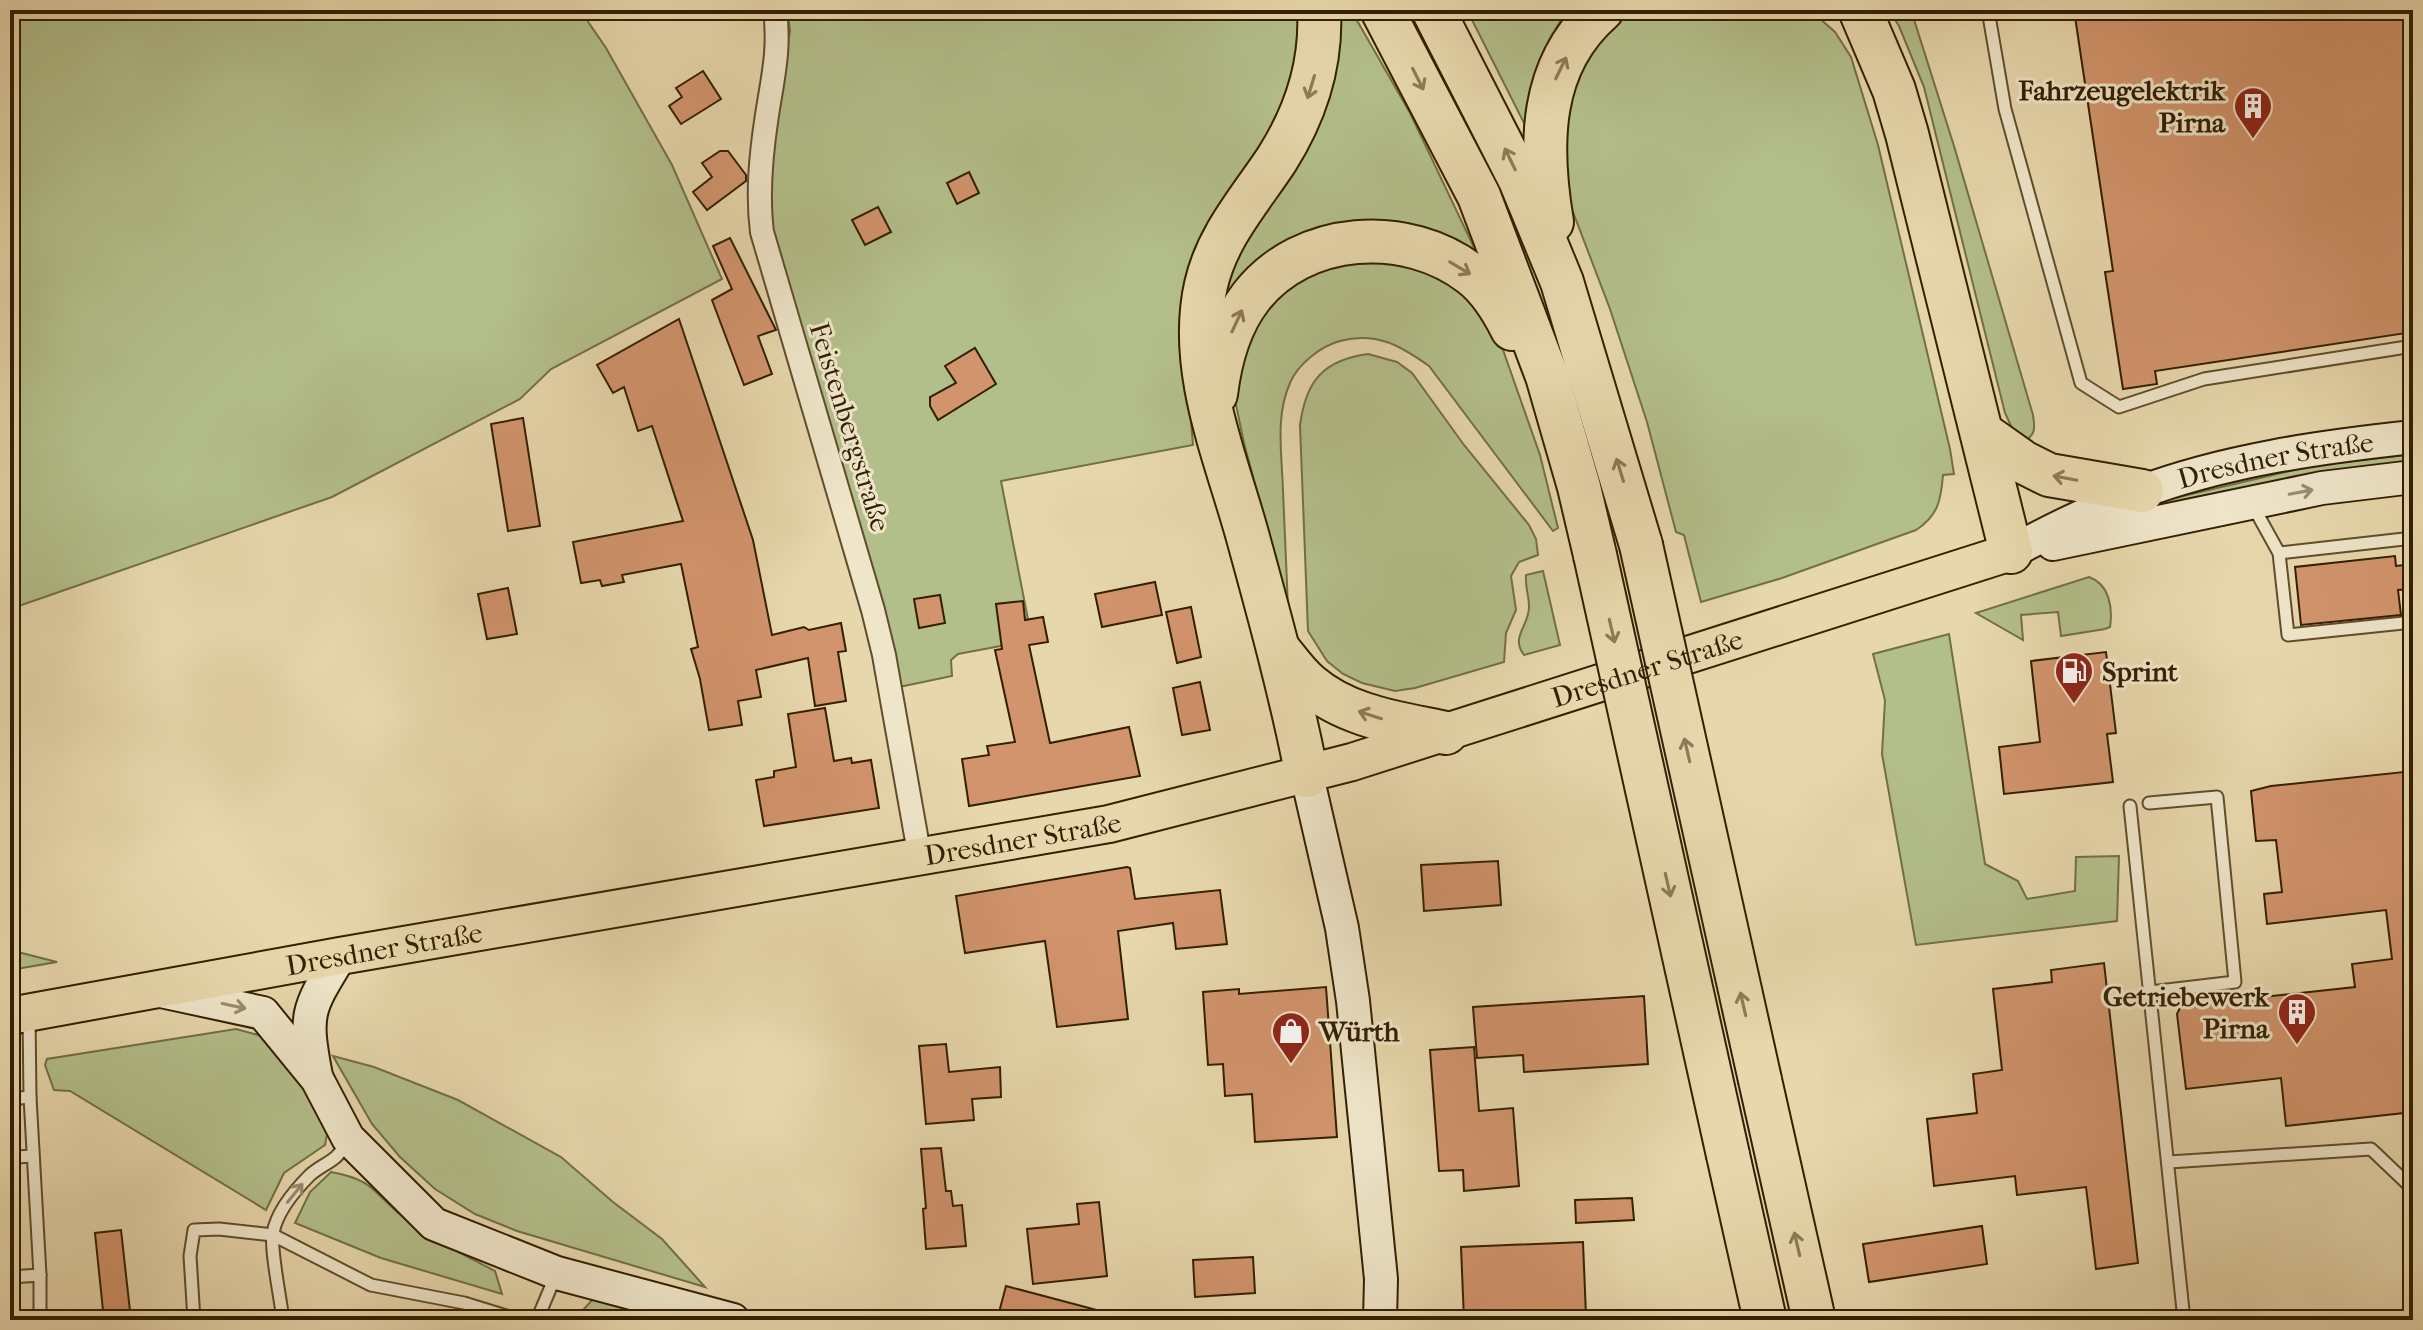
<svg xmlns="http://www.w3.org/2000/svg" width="2423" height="1330" font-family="'IM FELL French Canon',serif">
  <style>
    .green { fill: #b3bf8b; stroke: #736f46; stroke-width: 2 }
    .building { fill: #d2946c; stroke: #331f02; stroke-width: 2 }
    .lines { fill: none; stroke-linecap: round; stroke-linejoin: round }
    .lane-casing { stroke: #604d2c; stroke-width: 15 }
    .street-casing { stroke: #604d2c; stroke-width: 26 }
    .secondary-casing { stroke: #331f02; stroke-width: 36 }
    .primary-casing { stroke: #331f02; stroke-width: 40 }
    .highway-casing { stroke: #331f02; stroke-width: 46 }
    .lane { stroke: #efe5c9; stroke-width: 11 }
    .street { stroke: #efe5c9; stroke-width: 22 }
    .secondary { stroke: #efe5c9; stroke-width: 32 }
    .primary { stroke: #e7d7ac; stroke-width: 36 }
    .highway { stroke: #e7d7ac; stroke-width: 42 }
    .highway-bridge-casing { stroke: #331f02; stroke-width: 46; stroke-linecap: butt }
    .highway-bridge { stroke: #e7d7ac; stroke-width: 42 }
    .oneway { stroke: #8d7b57 }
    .oneway2 { stroke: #9a8c6f }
    .labels { text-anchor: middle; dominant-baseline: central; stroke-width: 6; stroke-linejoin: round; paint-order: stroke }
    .poi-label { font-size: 28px; font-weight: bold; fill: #331f02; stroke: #efe5c9; text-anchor: end }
    .street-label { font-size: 28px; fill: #331f02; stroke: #efe5c9 }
  </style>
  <rect width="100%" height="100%" fill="#e7d7ac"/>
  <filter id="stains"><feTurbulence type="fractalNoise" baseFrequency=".0025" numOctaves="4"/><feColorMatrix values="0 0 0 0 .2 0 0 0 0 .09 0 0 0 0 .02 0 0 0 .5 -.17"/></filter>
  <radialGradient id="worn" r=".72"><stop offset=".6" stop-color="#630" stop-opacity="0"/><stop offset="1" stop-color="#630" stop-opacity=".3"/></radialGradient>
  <g class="green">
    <polygon points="10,10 580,10 606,48 672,165 722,279 551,369 520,399 332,497 10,609"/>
    <polygon points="787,10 1309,10 1308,43 1185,350 1193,445 1001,481 1032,640 958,654 951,660 952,676 899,687 779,262 768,208 773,128 790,31"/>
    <polygon points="1333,10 1351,10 1410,113 1479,258 1413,230 1216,310"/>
    <path d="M1467 10H1568C1535 57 1531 79 1530 135Z"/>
    <path d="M1628 10H1810L1835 32 1851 57 1878 145 1950 449 1954 474 1943 475C1941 500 1938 516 1916 530L1782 578 1701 602 1684 535 1676 532 1647 422 1610 309 1565 191 1567 91 1602 32Z"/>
    <path d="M1889 10H1911L1954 146 2033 415C2035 428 2036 434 2024 442L2011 426 2005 413 1924 87 1899 26Z"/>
    <path d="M1361 255 1451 278 1496 330 1540 455 1558 528 1553 531 1429 366C1401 346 1376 331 1340 341 1321 346 1298 364 1290 383 1275 416 1282 455 1283 491 1285 530 1286 568 1288 607L1244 443 1236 405V378L1246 336 1290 278Z"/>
    <path d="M1368 354 1397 362 1412 373 1464 445 1529 525 1536 539 1538 555 1519 562 1511 576 1516 610 1506 633 1504 662 1415 688 1395 691 1362 683 1343 674 1327 661 1308 631 1300 425C1306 380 1324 360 1368 354Z"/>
    <polygon points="2413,454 2413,461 2313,474 2246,487 2159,511 2136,507 2311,466"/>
    <path d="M1543 571 1560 645 1524 655C1510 637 1529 626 1529 607 1529 596 1525 586 1526 575Z"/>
    <path d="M2089 577C2109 584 2113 607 2110 627L2105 629 2061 636 2058 612 2021 615 2023 640 1976 613Z"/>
    <polygon points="1949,634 1985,864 2018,881 2027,899 2075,891 2076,857 2119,856 2117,921 1916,945 1882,754 1885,700 1873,654"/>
    <polygon points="10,950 57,962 10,970"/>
    <polygon points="236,1029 258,1035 267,1030 302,1084 327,1134 325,1145 284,1173 266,1210 70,1091 54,1090 45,1065 47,1059"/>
    <polygon points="333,1056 374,1067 458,1100 561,1157 613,1202 662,1239 705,1287 517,1231 475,1214 435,1189 400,1157 372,1124"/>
    <path d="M331 1172C375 1180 372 1192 403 1217 431 1239 464 1255 495 1271L502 1294 381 1258 295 1223 310 1192Z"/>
    <polygon points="594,1298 674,1320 594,1320 564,1311 583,1310"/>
  </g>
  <g class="building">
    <polygon points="2074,10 2413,10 2413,332 2155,371 2157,384 2123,389 2105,272 2113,271"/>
    <polygon points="703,71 721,99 681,124 669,106 682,97 676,88"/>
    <polygon points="720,151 728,151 746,175 746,181 707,210 693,192 712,177 702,163"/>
    <polygon points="969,172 979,193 957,204 947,183"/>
    <polygon points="878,207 891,232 865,245 852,220"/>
    <polygon points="730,238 776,330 758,336 772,374 744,385 712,300 732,289 713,246"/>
    <polygon points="679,319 753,540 772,635 804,627 809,630 841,623 846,651 838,652 846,701 815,706 808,658 756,670 761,697 738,701 742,725 709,730 700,679 691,649 698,647 681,564 622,575 624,582 602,586 600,580 581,583 573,542 683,521 652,426 638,431 624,387 613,393 597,365"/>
    <polygon points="975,348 996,384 938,420 930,406 930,397 956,383 945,366"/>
    <polygon points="523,418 540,526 508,531 491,424"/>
    <polygon points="2395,556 2396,566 2413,564 2413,589 2398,590 2401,615 2301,625 2295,567"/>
    <polygon points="1155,582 1162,615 1102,627 1095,594"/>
    <polygon points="508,588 517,634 487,639 478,594"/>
    <polygon points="940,595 945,623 919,628 914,599"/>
    <polygon points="1023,601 1025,620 1043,617 1048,642 1029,645 1050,743 1129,727 1140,776 969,806 962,759 989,755 987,746 1015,742 995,650 1002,649 996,604"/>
    <polygon points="1191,607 1201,657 1177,663 1166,612"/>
    <polygon points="2106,652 2116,733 2107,734 2113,782 2004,794 1999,747 2040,742 2031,661"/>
    <polygon points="1200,682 1210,730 1182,735 1173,688"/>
    <polygon points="825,708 834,761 851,758 852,763 871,760 879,808 764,826 756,780 774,777 774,771 796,767 788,714"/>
    <polygon points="2413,771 2413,1112 2286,1126 2281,1078 2186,1089 2177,1014 2181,1006 2355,987 2352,964 2392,959 2386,910 2267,924 2264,894 2282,892 2276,840 2256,841 2251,791 2271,786"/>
    <polygon points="1498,861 1501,905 1424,911 1421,865"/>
    <polygon points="1127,867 1130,868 1135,899 1220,890 1227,944 1176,949 1173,923 1118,931 1128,1019 1057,1027 1045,941 965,953 956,896"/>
    <polygon points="2104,963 2138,1263 2096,1269 2086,1187 2017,1195 2015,1176 1934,1186 1927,1119 1977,1113 1973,1074 2002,1070 1993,989 2052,982 2051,970"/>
    <polygon points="1326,987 1337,1137 1255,1142 1252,1094 1225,1096 1223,1064 1208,1065 1203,992 1239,989 1239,994"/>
    <polygon points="1644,996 1648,1064 1524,1072 1523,1055 1477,1058 1473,1007"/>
    <polygon points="946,1044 949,1072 1000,1067 1001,1097 972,1099 974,1120 926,1124 919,1046"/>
    <polygon points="1474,1047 1479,1111 1513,1108 1519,1186 1464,1191 1463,1170 1439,1171 1430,1050"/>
    <polygon points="941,1148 946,1191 951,1191 953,1206 962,1205 966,1246 926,1249 923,1209 926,1208 921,1149"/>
    <polygon points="1632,1198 1634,1220 1576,1223 1575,1200"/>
    <polygon points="1099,1202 1107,1276 1033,1284 1027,1229 1079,1224 1077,1204"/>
    <polygon points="1982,1226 1987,1264 1869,1282 1863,1244"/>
    <polygon points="121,1230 131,1320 104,1320 95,1233"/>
    <polygon points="1583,1242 1586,1316 1464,1320 1461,1247"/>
    <polygon points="1253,1257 1255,1293 1195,1297 1193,1260"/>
    <polygon points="1006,1286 1108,1313 1107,1320 997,1320"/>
  </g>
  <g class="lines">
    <defs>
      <g id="lane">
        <polyline points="1988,10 2005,109 2081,383 2119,407 2204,379 2413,346"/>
        <polyline points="2253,506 2279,553 2288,635 2413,622"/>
        <polyline points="2279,553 2413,538"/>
        <polyline points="2149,803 2217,797 2235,982 2150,992"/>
        <polyline points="2130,806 2184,1320"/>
        <polyline points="29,1016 30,1097 40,1275"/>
        <polyline points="10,1099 30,1097"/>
        <polyline points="16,1157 33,1156"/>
        <polyline points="2169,1162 2371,1149 2413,1189"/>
        <polyline points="10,1277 40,1275 40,1320"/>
        <polyline points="194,1320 190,1256 194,1230 219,1229 273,1235 371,1285 464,1303 519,1320"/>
        <path d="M283 1320C281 1301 270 1249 273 1233 277 1211 295 1190 310 1175 325 1162 337 1162 346 1143"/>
        <polyline points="537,1320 555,1277"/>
      </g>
      <path id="street" d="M775 10C780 50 773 76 767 115 761 154 757 193 762 232L873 610 884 655 920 858"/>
      <g id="secondary">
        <polyline points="2053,544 2322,488 2413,477"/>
        <path id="s1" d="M2011 552C2052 530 2094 509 2138 493 2226 460 2320 447 2413 437"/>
        <polyline points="1307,776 1342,928 1353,1001 1381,1279 1380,1320"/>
        <polyline points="161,991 263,1013 317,1079 348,1138 434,1224 557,1273 733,1320"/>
        <path d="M316 1076C304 1013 307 1010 340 956"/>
      </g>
      <g id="primary">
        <path id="s2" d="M10 1016 340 956 1109 824 1352 762 2011 552"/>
      </g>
      <g id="highway">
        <polyline points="1382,10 1479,196 1547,376 1579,487 1595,555"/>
        <polyline points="1433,10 1520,180 1562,282 1641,545"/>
        <polyline points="1860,10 1894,90 1907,134 2011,552"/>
        <path d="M1552 222C1539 145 1539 65 1602 10"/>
        <path d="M1216 394C1220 361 1230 324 1251 297 1302 231 1407 224 1472 275 1490 289 1502 309 1512 329"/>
        <polyline points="1982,433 2023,462 2049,475 2142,491"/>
        <path d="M1280 651C1289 662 1298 675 1309 684 1347 717 1399 723 1446 733"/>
        <path d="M1307 776C1291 694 1269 614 1247 534 1225 455 1187 368 1206 285 1217 236 1250 200 1277 159 1306 113 1322 65 1319 10"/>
        <polyline points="1760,1080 1814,1320"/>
        <polyline points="1728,1155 1765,1320"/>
      </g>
    </defs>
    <use href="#lane" class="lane-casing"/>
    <use href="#street" class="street-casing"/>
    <use href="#secondary" class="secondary-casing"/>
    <use href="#primary" class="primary-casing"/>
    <use href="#highway" class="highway-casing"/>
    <use href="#lane" class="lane"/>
    <use href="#street" class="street"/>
    <use href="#secondary" class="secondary"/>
    <use href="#primary" class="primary"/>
    <use href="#highway" class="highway"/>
    <defs>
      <g id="highway-bridge">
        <polyline points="1641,545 1760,1080"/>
        <polyline points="1595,555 1728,1155"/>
      </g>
    </defs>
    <use href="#highway-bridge" class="highway-bridge-casing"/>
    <use href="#highway-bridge" class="highway-bridge"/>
  </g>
  <defs><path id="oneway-shaft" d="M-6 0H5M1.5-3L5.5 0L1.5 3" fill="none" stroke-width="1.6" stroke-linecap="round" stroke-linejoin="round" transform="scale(2)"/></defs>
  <g class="oneway">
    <use href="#oneway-shaft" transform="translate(1561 68) rotate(-64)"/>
    <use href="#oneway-shaft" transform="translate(1418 79) rotate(63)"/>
    <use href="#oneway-shaft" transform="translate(1311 87) rotate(107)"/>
    <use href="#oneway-shaft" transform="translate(1510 159) rotate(-116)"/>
    <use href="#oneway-shaft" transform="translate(1460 268) rotate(31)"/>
    <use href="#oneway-shaft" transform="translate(1237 321) rotate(-65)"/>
    <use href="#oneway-shaft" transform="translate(1620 470) rotate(-107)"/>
    <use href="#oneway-shaft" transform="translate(2065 478) rotate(-169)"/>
    <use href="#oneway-shaft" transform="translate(1612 631) rotate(77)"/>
    <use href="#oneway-shaft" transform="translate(1370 715) rotate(-162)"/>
    <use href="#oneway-shaft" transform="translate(1687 750) rotate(-103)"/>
    <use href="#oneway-shaft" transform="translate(1668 885) rotate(77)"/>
    <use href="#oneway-shaft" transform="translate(1743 1004) rotate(-103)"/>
    <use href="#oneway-shaft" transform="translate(1797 1244) rotate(-103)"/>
  </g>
  <g class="oneway2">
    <use href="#oneway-shaft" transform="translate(2301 492) rotate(-11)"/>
    <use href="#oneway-shaft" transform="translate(234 1006) rotate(12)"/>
    <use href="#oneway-shaft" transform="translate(295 1193) rotate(-51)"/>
  </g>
  <defs>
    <symbol id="building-pin" viewBox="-11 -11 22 30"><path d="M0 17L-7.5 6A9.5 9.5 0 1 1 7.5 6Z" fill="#8f2418" stroke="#efe5c9"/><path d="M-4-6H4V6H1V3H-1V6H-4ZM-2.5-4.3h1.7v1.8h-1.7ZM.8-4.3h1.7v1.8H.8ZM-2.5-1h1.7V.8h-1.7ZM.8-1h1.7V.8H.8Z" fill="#fff"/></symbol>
    <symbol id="fuel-pin" viewBox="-11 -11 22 30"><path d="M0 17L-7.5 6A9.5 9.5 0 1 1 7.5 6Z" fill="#8f2418" stroke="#efe5c9"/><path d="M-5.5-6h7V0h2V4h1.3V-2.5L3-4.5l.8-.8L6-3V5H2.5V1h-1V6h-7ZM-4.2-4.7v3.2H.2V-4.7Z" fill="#fff"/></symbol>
    <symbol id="shop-pin" viewBox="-11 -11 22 30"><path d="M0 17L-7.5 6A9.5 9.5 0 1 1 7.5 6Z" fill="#8f2418" stroke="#efe5c9"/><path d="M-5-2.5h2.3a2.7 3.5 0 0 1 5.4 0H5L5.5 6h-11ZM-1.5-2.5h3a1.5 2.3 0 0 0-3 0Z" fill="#fff"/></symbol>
  </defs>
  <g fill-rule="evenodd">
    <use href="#building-pin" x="2231" y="84" width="44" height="60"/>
    <use href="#fuel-pin" x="2052" y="649" width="44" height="60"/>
    <use href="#building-pin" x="2275" y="990" width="44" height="60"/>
    <use href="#shop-pin" x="1269" y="1009" width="44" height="60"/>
  </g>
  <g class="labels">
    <g class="poi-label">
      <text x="2225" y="90">Fahrzeugelektrik<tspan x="2225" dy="32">Pirna</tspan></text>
      <text x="2102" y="671" text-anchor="start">Sprint</text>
      <text x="2269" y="996">Getriebewerk<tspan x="2269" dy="32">Pirna</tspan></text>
      <text x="1319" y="1031" text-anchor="start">Würth</text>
    </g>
    <g class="street-label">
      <text transform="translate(850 427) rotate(73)">Feistenbergstraße</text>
      <text stroke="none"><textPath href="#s1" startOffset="282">Dresdner Straße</textPath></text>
      <text stroke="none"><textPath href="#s2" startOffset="1676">Dresdner Straße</textPath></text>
      <text stroke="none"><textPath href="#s2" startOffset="1028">Dresdner Straße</textPath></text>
      <text stroke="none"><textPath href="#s2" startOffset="380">Dresdner Straße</textPath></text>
    </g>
  </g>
  <rect width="2423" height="1330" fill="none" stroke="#e7d7ac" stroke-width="40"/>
  <rect x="12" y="12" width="2399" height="1306" fill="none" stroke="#331f02" stroke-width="4"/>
  <rect x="20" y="20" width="2383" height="1290" fill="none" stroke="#331f02" stroke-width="2"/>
  <rect width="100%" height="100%" filter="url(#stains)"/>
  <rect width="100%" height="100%" fill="url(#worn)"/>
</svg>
